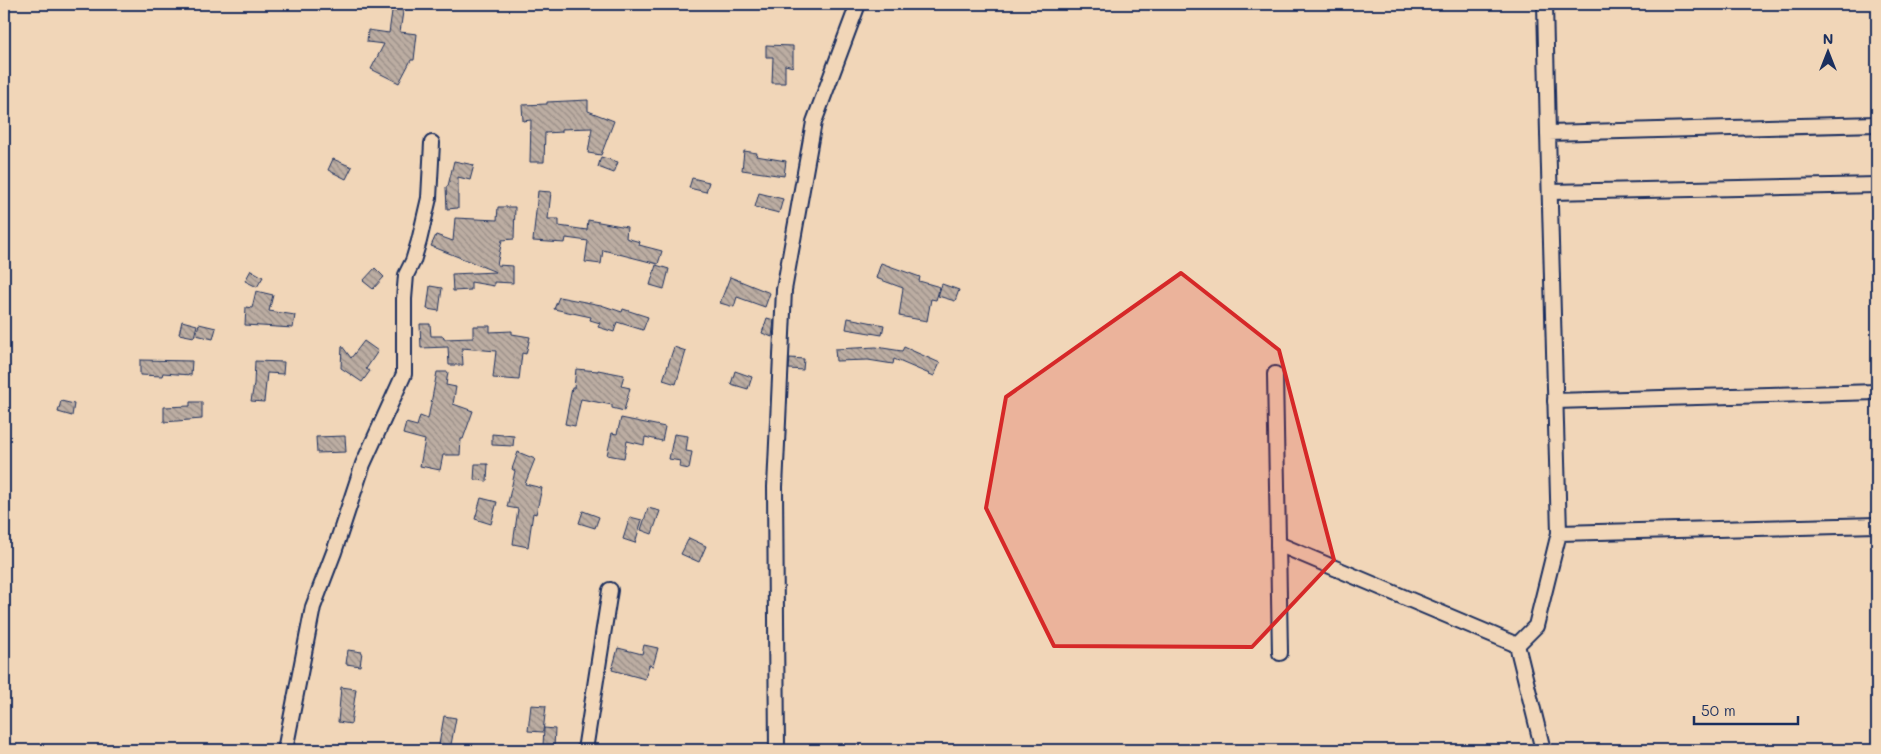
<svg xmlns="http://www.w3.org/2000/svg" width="1881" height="754" font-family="Mali,sans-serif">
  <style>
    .building { fill: url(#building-back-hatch); stroke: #1b2f5e }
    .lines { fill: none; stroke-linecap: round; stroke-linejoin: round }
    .minor-casing { stroke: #1b2f5e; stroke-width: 18 }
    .minor { stroke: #f1d6b8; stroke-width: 14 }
    .marked { fill: #d62828; fill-opacity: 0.2; stroke: #d62828; stroke-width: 4; stroke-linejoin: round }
  </style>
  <defs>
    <pattern id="building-back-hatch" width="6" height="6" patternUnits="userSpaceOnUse" patternTransform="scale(1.25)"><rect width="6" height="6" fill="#bcada2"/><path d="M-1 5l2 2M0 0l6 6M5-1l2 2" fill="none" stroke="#988d87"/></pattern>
  </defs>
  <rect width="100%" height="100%" fill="#f1d6b8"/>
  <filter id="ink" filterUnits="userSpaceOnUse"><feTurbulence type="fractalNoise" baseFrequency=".02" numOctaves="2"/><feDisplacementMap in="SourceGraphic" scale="10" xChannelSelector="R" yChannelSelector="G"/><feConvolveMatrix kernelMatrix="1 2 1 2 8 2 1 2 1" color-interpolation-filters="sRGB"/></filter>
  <g filter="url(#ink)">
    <g class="building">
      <polygon points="393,4 404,5 400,32 417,34 414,60 411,60 399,83 371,69 384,44 367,42 368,30 389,33"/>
      <polygon points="766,45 793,46 793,67 785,65 785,83 772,83 773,57 766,57"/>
      <polygon points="588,100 588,111 614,121 601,155 588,153 592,128 562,129 562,132 545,133 544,162 530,162 531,120 523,121 522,105 547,104 547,102"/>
      <polygon points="744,151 757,153 756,156 786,161 784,176 742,170"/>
      <polygon points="601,157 618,162 614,173 598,167"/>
      <polygon points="333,159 352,167 346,179 328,170"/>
      <polygon points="454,161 474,165 470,180 458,177 458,208 447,209 446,187 448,186"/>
      <polygon points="692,178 709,182 706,192 689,188"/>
      <polygon points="538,191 551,192 548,219 559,219 559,226 587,230 588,220 627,227 626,238 640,242 639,245 662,251 658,264 603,250 601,264 585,262 588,241 566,238 565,243 533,241"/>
      <polygon points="759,193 783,199 779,213 755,207"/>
      <polygon points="498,207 515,207 514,239 502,240 497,265 513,266 513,283 494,282 494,286 471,282 471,290 453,291 452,274 496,272 431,246 436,235 453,241 455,218 497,220"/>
      <polygon points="881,263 920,277 919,281 940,287 936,300 931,299 927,321 899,316 903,288 876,278"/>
      <polygon points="656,265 669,269 664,289 650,285"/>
      <polygon points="375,268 384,277 373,289 363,281"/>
      <polygon points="251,270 263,277 257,287 245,281"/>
      <polygon points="730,277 770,293 765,307 737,297 734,307 720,303"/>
      <polygon points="942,284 959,290 955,301 938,296"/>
      <polygon points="430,286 442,288 439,311 427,309"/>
      <polygon points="256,291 273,295 269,311 295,315 293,328 245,325 246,307 252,308"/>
      <polygon points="559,297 601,305 622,312 623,309 648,317 643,330 617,322 614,332 598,327 600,323 590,320 591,317 554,309"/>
      <polygon points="767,318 774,320 772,337 762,333"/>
      <polygon points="848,318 884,325 882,335 846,329"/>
      <polygon points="182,321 197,325 194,337 179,334"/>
      <polygon points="199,324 216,328 213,339 196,335"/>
      <polygon points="420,324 430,324 431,336 443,336 444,339 473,338 473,326 490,326 490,332 512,331 512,334 530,337 526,354 522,353 519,380 493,378 496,351 462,348 463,365 449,365 448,347 421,348"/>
      <polygon points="364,341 378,351 366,369 370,371 362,382 341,368 342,346 351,358"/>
      <polygon points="674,347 686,351 676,384 663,380"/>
      <polygon points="876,347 902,351 904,347 940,363 934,376 894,359 893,364 868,360 836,361 835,349"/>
      <polygon points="790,358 804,359 803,370 789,369"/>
      <polygon points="140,360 192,361 191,375 163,373 162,376 140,375"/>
      <polygon points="255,361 284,362 283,374 267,373 264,402 251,401 254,384"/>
      <polygon points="576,369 598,371 598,370 624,375 621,386 630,388 624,411 612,408 612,405 581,399 575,426 565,424 572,388 574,388"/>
      <polygon points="735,371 752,377 748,389 731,384"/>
      <polygon points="437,372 448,372 446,385 456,387 453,404 473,411 463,439 461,439 460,455 443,455 440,470 420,466 425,440 403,434 406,423 417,426 420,416 428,419"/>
      <polygon points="61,401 74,404 72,416 58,412"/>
      <polygon points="190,402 202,402 202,419 164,422 164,407 190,406"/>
      <polygon points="621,418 665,427 662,441 645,437 644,445 627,441 624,458 607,455 612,433 617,434"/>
      <polygon points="492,434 514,436 513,446 492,445"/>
      <polygon points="674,434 688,436 686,451 692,452 689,469 679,467 680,461 669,459"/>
      <polygon points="345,436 346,452 317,453 316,437"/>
      <polygon points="518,452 535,459 525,484 542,488 536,514 533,513 528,547 513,544 518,509 507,507 515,471 512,469"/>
      <polygon points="475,464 488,464 487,481 474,480"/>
      <polygon points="481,498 497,502 491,524 475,519"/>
      <polygon points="648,508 660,511 652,534 641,530"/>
      <polygon points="583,511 599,517 595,528 579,523"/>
      <polygon points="630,517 642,520 635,543 623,539"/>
      <polygon points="689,538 706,546 699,562 681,554"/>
      <polygon points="644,645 658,648 653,666 649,665 645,679 612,670 618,648 642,654"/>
      <polygon points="348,650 362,652 360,666 346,664"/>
      <polygon points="341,687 356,689 351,724 338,722"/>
      <polygon points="531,705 546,706 543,732 528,731"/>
      <polygon points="444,716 456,718 450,750 438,750"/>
      <polygon points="544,728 555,729 554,747 543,746"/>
    </g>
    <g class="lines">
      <defs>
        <g id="minor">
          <polyline points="1545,4 1548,133"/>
          <polyline points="1550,192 1877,185"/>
          <polyline points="1275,374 1280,653"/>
          <polyline points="1555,401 1877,392"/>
          <polyline points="1559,533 1548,133 1877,124"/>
          <polyline points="1278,544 1517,645"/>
          <polyline points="1517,645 1536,626 1559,533 1877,525"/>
          <polyline points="1517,645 1543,750"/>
          <polyline points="285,750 313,607 334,552 363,464 404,374 404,299 406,275 413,261 419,241 429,198 432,143"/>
          <polyline points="585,750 610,590"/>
          <polyline points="777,750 775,487 784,290 814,122 858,4"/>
        </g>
      </defs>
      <use href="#minor" class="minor-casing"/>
      <use href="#minor" class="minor"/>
    </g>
  </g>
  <path class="marked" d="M1181 273 1279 350 1334 560 1252 647 1054 646 986 508 1006 397Z"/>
  <rect width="1881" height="754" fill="none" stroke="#f1d6b8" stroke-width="20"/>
  <rect x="10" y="10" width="1861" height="734" fill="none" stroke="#1b2f5e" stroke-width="2" filter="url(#ink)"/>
  <g transform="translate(1828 52)" stroke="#f1d6b8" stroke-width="4" paint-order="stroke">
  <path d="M0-4L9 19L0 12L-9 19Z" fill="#1b2f5e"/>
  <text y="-8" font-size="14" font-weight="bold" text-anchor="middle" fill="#1b2f5e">N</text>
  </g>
  <path d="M1694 716v8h104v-8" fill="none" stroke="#1b2f5e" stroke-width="2.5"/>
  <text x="1701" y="716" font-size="15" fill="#1b2f5e" stroke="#f1d6b8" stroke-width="4" paint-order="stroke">50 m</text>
</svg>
